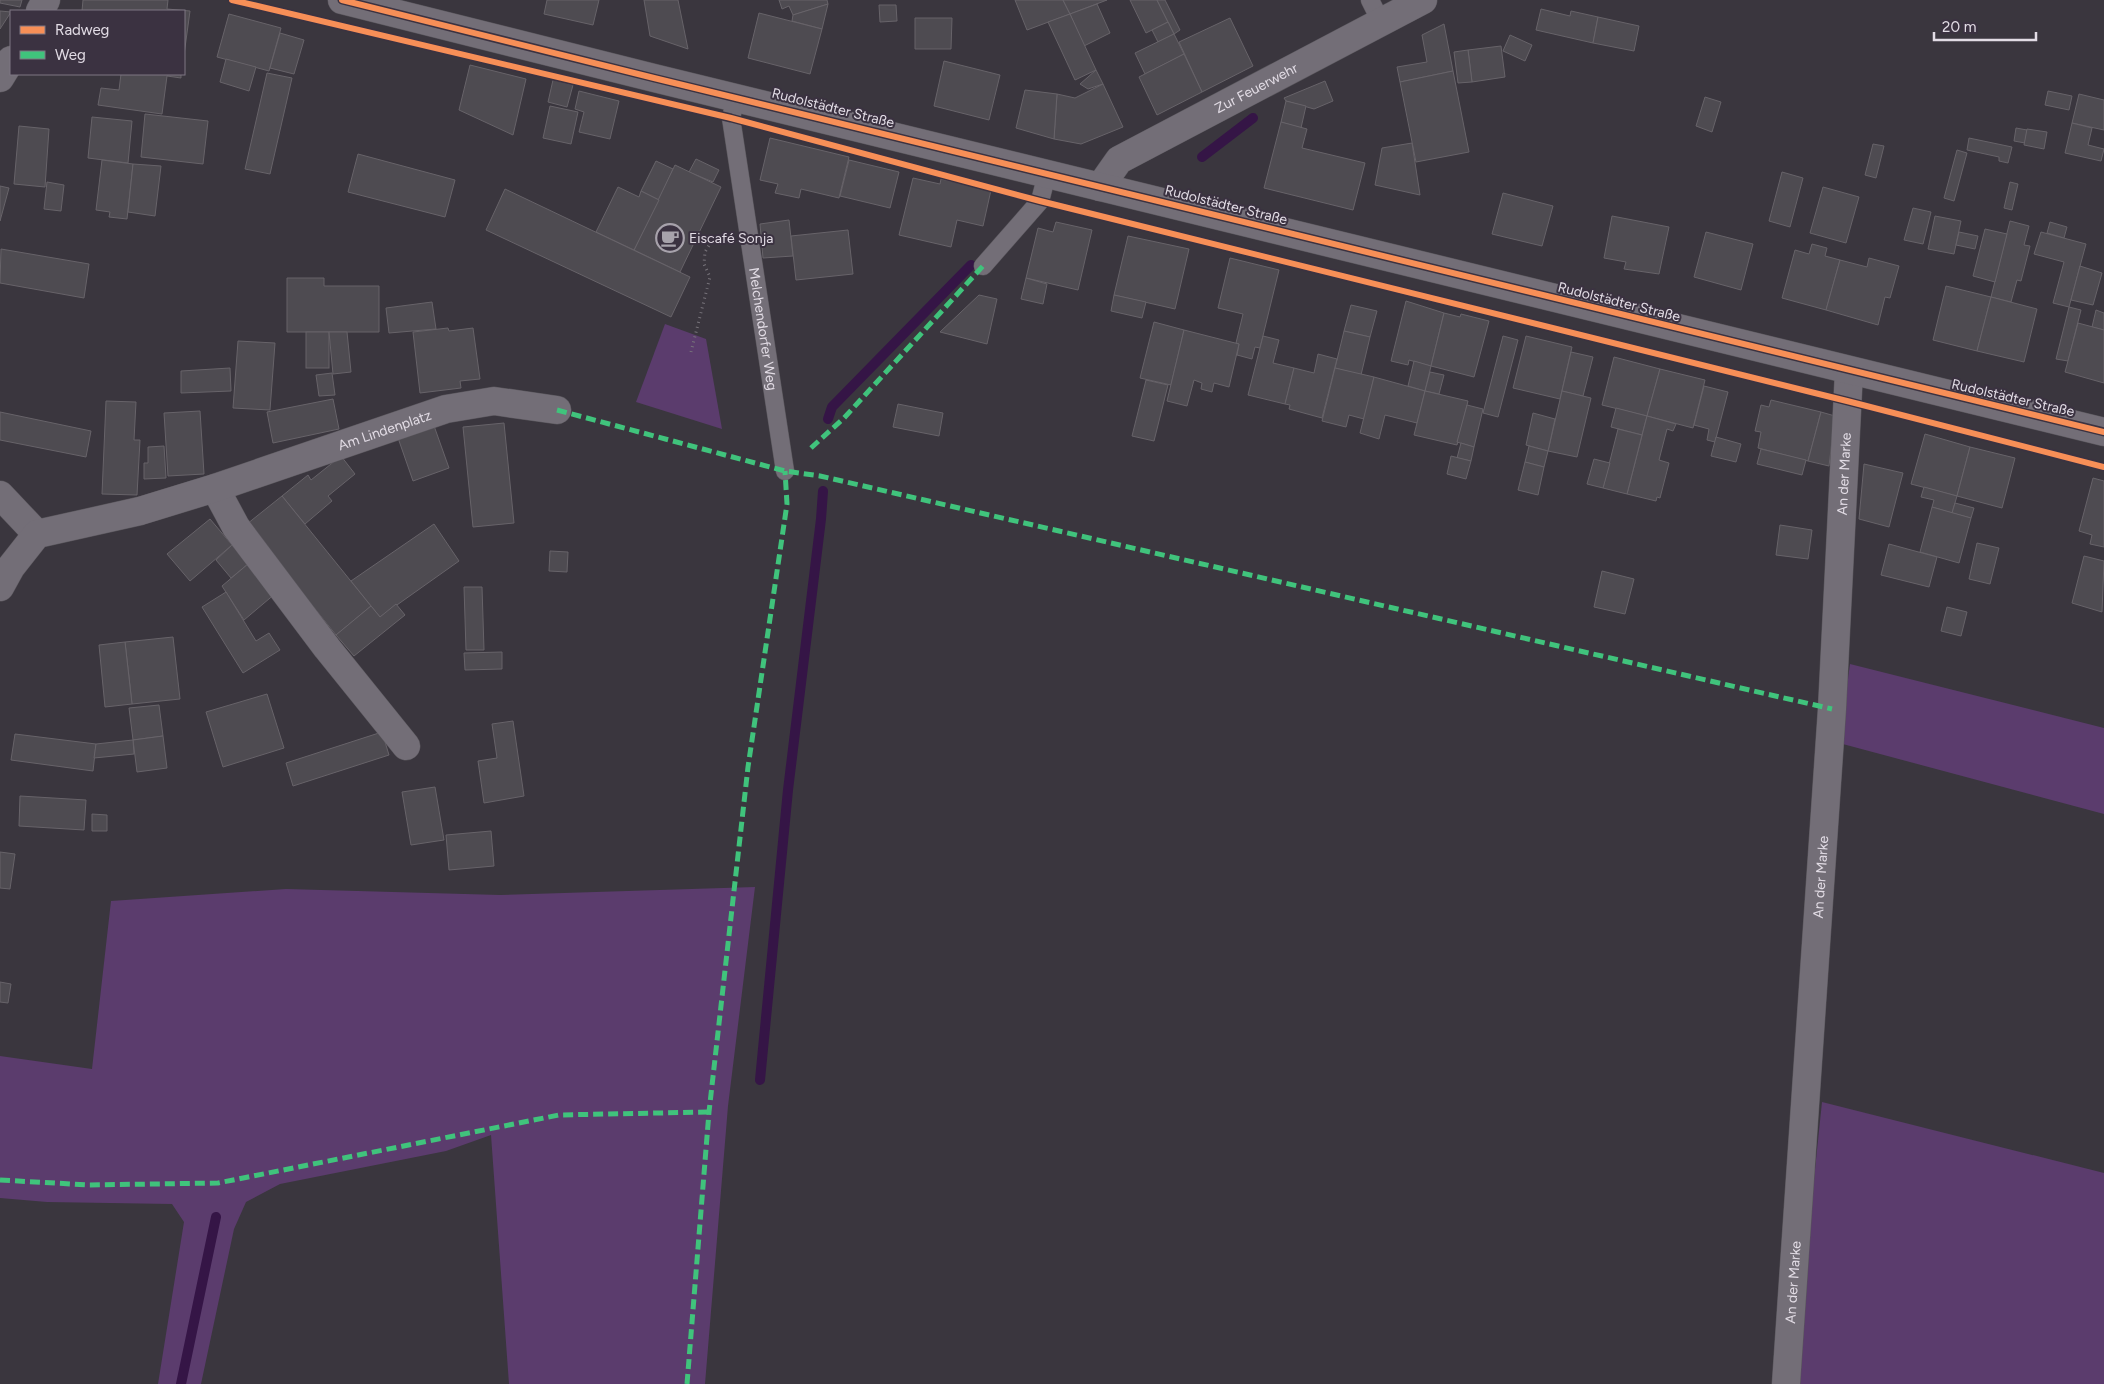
<svg xmlns="http://www.w3.org/2000/svg" width="2104" height="1384" font-family="Figtree,sans-serif">
  <style>
    .green { fill: #5b3c6d }
    .lines { fill: none; stroke-linecap: round; stroke-linejoin: round }
    .stream { stroke: #351546; stroke-width: 10 }
    .building { fill: #4e4b51; stroke: #676369 }
    .service-casing { stroke: #58555b; stroke-width: 19 }
    .minor-casing { stroke: #58555b; stroke-width: 29 }
    .tertiary-casing { stroke: #58555b; stroke-width: 29 }
    .path { stroke: #77737a; stroke-width: 3; stroke-dasharray: 1 4; stroke-linecap: butt }
    .service { stroke: #736e77; stroke-width: 18 }
    .minor { stroke: #736e77; stroke-width: 28 }
    .tertiary { stroke: #736e77; stroke-width: 28 }
    .quiet { stroke: #40c37c; stroke-width: 5; stroke-dasharray: 10 5; stroke-linecap: butt }
    .cycleway-casing { stroke: #3b3241; stroke-width: 9 }
    .cycleway { stroke: #f78f57; stroke-width: 6 }
    .labels { text-anchor: middle; dominant-baseline: central; stroke-width: 4; stroke-linejoin: round; paint-order: stroke }
    .street-label { font-size: 14px; fill: #e2dce5; stroke: #3b3241 }
    .poi-label { font-size: 14px; fill: #e2dce5; stroke: #3b3241; text-anchor: start }
  </style>
  <rect width="100%" height="100%" fill="#3a363e"/>
  <g class="green">
    <polygon points="665,324 706,339 722,429 636,402"/>
    <polygon points="1850,664 2104,728 2104,814 1839,743"/>
    <polygon points="755,887 728,1106 705,1384 509,1384 491,1135 446,1151 280,1184 246,1202 234,1229 201,1384 158,1384 184,1222 172,1204 47,1202 0,1198 0,1056 92,1069 111,901 286,889 500,895"/>
    <polygon points="1822,1102 2104,1173 2104,1384 1799,1384 1806,1256"/>
  </g>
  <g class="lines">
    <g class="stream">
      <polyline points="1202,157 1253,118"/>
      <polyline points="828,419 832,407 971,265"/>
      <polyline points="760,1080 788,790 821,519 823,491"/>
      <polyline points="181,1384 216,1217"/>
    </g>
  </g>
  <g class="building">
    <polygon points="0,0 22,0 20,7 0,3"/>
    <polygon points="83,0 168,0 167,9 190,11 184,55 184,11 82,11"/>
    <polygon points="547,0 599,0 593,25 544,14"/>
    <polygon points="644,0 678,0 688,49 650,36"/>
    <polygon points="779,0 827,0 828,4 793,15 789,6 782,9"/>
    <polygon points="1015,0 1063,0 1070,14 1027,30"/>
    <polygon points="1063,0 1107,0 1070,14"/>
    <polygon points="1130,0 1157,0 1168,22 1146,33"/>
    <polygon points="1157,0 1165,0 1180,30 1174,34"/>
    <polygon points="828,4 822,29 792,21 793,15"/>
    <polygon points="1097,4 1110,33 1084,46 1070,14"/>
    <polygon points="879,5 896,5 897,21 880,22"/>
    <polygon points="1541,9 1570,16 1571,11 1598,17 1593,43 1536,30"/>
    <polygon points="0,11 11,12 0,29"/>
    <polygon points="759,13 822,29 810,74 748,58"/>
    <polygon points="229,14 281,28 269,71 217,57"/>
    <polygon points="1070,14 1096,70 1075,80 1048,22"/>
    <polygon points="1598,17 1639,26 1634,51 1593,43"/>
    <polygon points="915,18 952,18 951,49 915,49"/>
    <polygon points="1230,18 1253,66 1202,92 1179,42"/>
    <polygon points="1168,22 1174,34 1158,42 1152,30"/>
    <polygon points="1444,24 1453,71 1400,82 1397,67 1427,62 1422,35"/>
    <polygon points="280,33 304,40 294,74 270,68"/>
    <polygon points="1174,34 1184,54 1145,74 1135,53"/>
    <polygon points="1510,35 1532,45 1525,61 1503,51"/>
    <polygon points="1501,46 1505,77 1472,82 1468,50"/>
    <polygon points="1468,50 1472,82 1458,83 1454,52"/>
    <polygon points="1184,54 1202,92 1157,115 1139,77"/>
    <polygon points="226,59 256,67 249,91 220,82"/>
    <polygon points="944,61 1000,75 989,120 934,106"/>
    <polygon points="470,65 526,79 513,135 459,110"/>
    <polygon points="1096,70 1103,84 1088,89 1080,84"/>
    <polygon points="1453,71 1469,152 1416,162 1400,82"/>
    <polygon points="267,73 292,78 270,174 245,169"/>
    <polygon points="121,74 181,74 181,78 167,76 162,114 98,105 101,88 119,90"/>
    <polygon points="553,80 573,85 567,107 548,102"/>
    <polygon points="1325,81 1333,101 1314,109 1286,101 1284,98"/>
    <polygon points="1103,84 1123,127 1081,144 1054,139 1057,94 1075,98"/>
    <polygon points="1025,90 1057,94 1054,139 1016,128"/>
    <polygon points="579,91 619,101 610,139 579,132 584,112 575,109"/>
    <polygon points="2048,91 2072,96 2069,110 2045,105"/>
    <polygon points="2079,94 2104,100 2104,130 2072,123"/>
    <polygon points="1705,97 1721,102 1712,132 1696,126"/>
    <polygon points="1286,101 1306,106 1301,128 1281,122"/>
    <polygon points="550,106 578,112 571,144 543,138"/>
    <polygon points="145,114 208,121 203,164 141,157"/>
    <polygon points="92,117 132,121 128,163 88,158"/>
    <polygon points="1281,122 1307,129 1302,148 1365,163 1353,210 1264,188"/>
    <polygon points="2072,123 2092,128 2088,145 2104,149 2101,161 2065,153"/>
    <polygon points="19,126 49,129 45,187 14,184"/>
    <polygon points="2016,128 2027,130 2025,143 2014,141"/>
    <polygon points="2027,129 2047,132 2044,149 2024,145"/>
    <polygon points="770,138 849,157 839,198 801,189 799,198 775,193 778,184 760,180"/>
    <polygon points="1969,138 2012,147 2008,163 1999,161 1999,157 1967,150"/>
    <polygon points="1412,143 1420,195 1375,185 1382,148"/>
    <polygon points="1873,144 1884,146 1876,178 1865,175"/>
    <polygon points="1957,150 1967,153 1954,201 1944,198"/>
    <polygon points="358,154 455,180 445,217 348,192"/>
    <polygon points="696,159 719,170 713,182 689,172"/>
    <polygon points="102,160 133,164 127,219 109,217 110,212 96,210"/>
    <polygon points="849,160 899,172 890,208 840,196"/>
    <polygon points="656,161 673,169 659,200 641,191"/>
    <polygon points="133,164 161,166 155,216 128,212"/>
    <polygon points="675,165 721,187 680,272 634,250"/>
    <polygon points="1782,172 1803,178 1790,227 1769,221"/>
    <polygon points="913,178 940,184 941,179 991,190 983,226 957,220 951,247 899,235"/>
    <polygon points="47,182 64,185 61,211 44,209"/>
    <polygon points="2010,182 2018,184 2012,210 2004,208"/>
    <polygon points="0,186 9,188 0,221"/>
    <polygon points="618,187 639,197 641,191 659,200 634,250 596,232"/>
    <polygon points="1823,187 1859,197 1846,243 1810,233"/>
    <polygon points="505,189 690,277 671,317 486,230"/>
    <polygon points="1503,193 1553,206 1542,246 1492,234"/>
    <polygon points="1913,208 1931,212 1923,244 1904,240"/>
    <polygon points="1612,216 1669,227 1659,274 1624,269 1626,262 1604,258"/>
    <polygon points="1935,216 1961,221 1954,254 1928,249"/>
    <polygon points="789,220 793,256 763,258 760,224"/>
    <polygon points="2010,221 2029,226 2024,245 2030,246 2021,281 2017,280 2011,302 1991,297"/>
    <polygon points="1056,222 1092,230 1078,290 1026,278 1038,228 1053,232"/>
    <polygon points="2050,222 2067,227 2064,238 2047,233"/>
    <polygon points="1985,229 2007,234 1995,282 1973,276"/>
    <polygon points="848,230 853,274 796,280 791,236"/>
    <polygon points="1706,232 1753,244 1741,290 1694,277"/>
    <polygon points="1959,232 1978,236 1975,249 1956,245"/>
    <polygon points="2041,232 2086,244 2069,307 2053,303 2064,262 2034,254"/>
    <polygon points="1128,236 1189,249 1175,309 1114,295"/>
    <polygon points="1812,244 1827,248 1825,256 1840,260 1826,310 1782,298 1795,250 1809,254"/>
    <polygon points="1,249 89,264 84,298 0,283"/>
    <polygon points="1230,258 1279,270 1260,348 1255,347 1252,359 1237,355 1239,344 1236,343 1243,314 1218,308"/>
    <polygon points="1869,258 1899,266 1890,298 1885,297 1878,325 1826,310 1840,260 1867,267"/>
    <polygon points="2080,266 2102,273 2093,305 2071,300"/>
    <polygon points="287,278 324,278 324,286 379,286 379,332 287,332"/>
    <polygon points="1026,278 1047,284 1043,304 1021,299"/>
    <polygon points="1946,286 1991,297 1977,351 1933,340"/>
    <polygon points="979,295 997,299 987,344 940,332"/>
    <polygon points="1114,295 1146,302 1142,318 1111,311"/>
    <polygon points="1991,297 2037,309 2024,362 1977,351"/>
    <polygon points="1406,301 1444,313 1431,366 1409,360 1408,365 1391,361"/>
    <polygon points="432,302 436,329 389,333 386,308"/>
    <polygon points="1351,305 1377,311 1370,337 1344,331"/>
    <polygon points="2069,307 2081,310 2068,361 2056,359"/>
    <polygon points="2096,310 2104,313 2104,330 2092,327"/>
    <polygon points="1444,313 1460,317 1461,314 1489,321 1474,377 1431,366"/>
    <polygon points="1154,322 1184,330 1171,385 1140,378"/>
    <polygon points="2078,323 2104,330 2104,383 2065,372"/>
    <polygon points="448,328 449,331 473,328 480,379 460,381 461,388 420,393 413,332"/>
    <polygon points="1184,330 1239,344 1229,387 1214,383 1212,392 1201,389 1202,383 1194,380 1187,406 1167,401"/>
    <polygon points="1344,331 1370,337 1361,375 1335,368"/>
    <rect x="306" y="332" width="23" height="36"/>
    <polygon points="329,332 347,332 351,372 333,374"/>
    <polygon points="1263,336 1279,340 1273,363 1294,368 1285,404 1248,395"/>
    <polygon points="1503,336 1518,340 1498,417 1483,413"/>
    <polygon points="1526,336 1572,347 1560,399 1513,388"/>
    <polygon points="238,341 275,343 270,410 233,408"/>
    <polygon points="1571,352 1593,357 1583,396 1562,391"/>
    <polygon points="1318,354 1337,359 1322,418 1289,409 1290,405 1285,404 1294,368 1314,373"/>
    <polygon points="1614,357 1660,369 1647,416 1602,405"/>
    <polygon points="1414,361 1431,366 1425,391 1408,386"/>
    <polygon points="230,368 231,391 181,393 181,371"/>
    <polygon points="1335,368 1374,377 1364,419 1349,415 1346,427 1322,421"/>
    <polygon points="1660,369 1705,380 1693,428 1647,416"/>
    <polygon points="1430,372 1444,375 1439,394 1425,391"/>
    <polygon points="332,373 335,395 319,396 316,375"/>
    <polygon points="1374,377 1425,391 1417,423 1385,415 1379,439 1360,433"/>
    <polygon points="1146,380 1168,385 1154,441 1132,436"/>
    <polygon points="1704,386 1728,392 1715,442 1707,440 1709,429 1694,425"/>
    <polygon points="1425,391 1468,401 1457,445 1414,435"/>
    <polygon points="1562,391 1591,398 1577,457 1548,451"/>
    <polygon points="333,399 339,429 273,443 267,412"/>
    <polygon points="1771,400 1821,412 1808,461 1758,448 1761,432 1755,431 1761,405 1769,407"/>
    <polygon points="106,401 136,402 134,440 140,440 137,495 102,494"/>
    <polygon points="898,404 943,413 939,436 893,427"/>
    <polygon points="1467,405 1483,409 1474,447 1457,442"/>
    <polygon points="1616,408 1647,416 1642,435 1611,427"/>
    <polygon points="200,411 204,474 168,476 164,413"/>
    <polygon points="0,412 91,431 86,457 0,440"/>
    <polygon points="1821,412 1835,416 1829,466 1808,461"/>
    <polygon points="1533,413 1555,419 1548,451 1526,445"/>
    <polygon points="1647,416 1676,424 1673,431 1667,429 1659,460 1669,463 1660,498 1657,497 1656,501 1627,494"/>
    <polygon points="433,423 449,468 413,481 397,435"/>
    <polygon points="504,423 514,523 473,527 463,427"/>
    <polygon points="1618,429 1642,435 1627,494 1603,488"/>
    <polygon points="1925,434 1970,447 1957,496 1911,484"/>
    <polygon points="1716,437 1741,444 1736,462 1711,456"/>
    <polygon points="1461,443 1474,447 1471,461 1457,458"/>
    <polygon points="164,446 166,478 144,479 144,463 148,463 148,447"/>
    <polygon points="1529,446 1548,451 1544,467 1525,462"/>
    <polygon points="1970,447 2015,458 2002,508 1957,496"/>
    <polygon points="1761,449 1806,460 1802,475 1757,464"/>
    <polygon points="341,456 355,474 328,496 332,501 305,524 282,496 308,475 311,480"/>
    <polygon points="1451,456 1471,461 1466,479 1447,474"/>
    <polygon points="1594,459 1610,463 1603,488 1587,484"/>
    <polygon points="1525,462 1544,467 1538,495 1518,490"/>
    <polygon points="1864,464 1903,473 1889,527 1859,519"/>
    <polygon points="2093,478 2104,481 2104,547 2090,544 2092,535 2079,531"/>
    <polygon points="1924,487 1957,496 1952,513 1932,507 1934,500 1921,497"/>
    <polygon points="282,496 371,606 336,635 247,524"/>
    <polygon points="1955,503 1974,508 1971,518 1952,513"/>
    <polygon points="1932,507 1971,518 1959,563 1920,552"/>
    <polygon points="210,519 232,545 190,581 167,554"/>
    <polygon points="434,524 459,561 380,617 351,581"/>
    <polygon points="1780,525 1812,530 1808,559 1776,555"/>
    <polygon points="1977,543 1999,548 1990,584 1969,579"/>
    <polygon points="1889,544 1937,557 1929,587 1881,575"/>
    <polygon points="232,545 248,564 231,578 216,560"/>
    <polygon points="550,551 568,552 567,572 549,571"/>
    <polygon points="2084,556 2104,561 2102,612 2072,603"/>
    <polygon points="248,564 276,593 244,620 222,586"/>
    <polygon points="1602,571 1634,579 1625,614 1594,607"/>
    <polygon points="464,587 482,587 484,650 466,650"/>
    <polygon points="226,592 256,641 269,633 280,650 243,673 202,607"/>
    <polygon points="396,604 405,615 354,656 336,635 371,606 380,617"/>
    <polygon points="1947,607 1967,612 1961,636 1941,631"/>
    <polygon points="173,637 180,699 132,704 125,642"/>
    <polygon points="125,642 132,704 105,707 99,645"/>
    <polygon points="502,652 502,669 465,670 464,653"/>
    <polygon points="267,694 284,748 223,767 206,712"/>
    <polygon points="159,705 163,736 133,740 129,708"/>
    <polygon points="513,721 524,796 484,803 478,761 497,758 492,724"/>
    <polygon points="382,732 389,755 293,786 286,763"/>
    <polygon points="15,734 96,744 93,771 11,760"/>
    <polygon points="163,736 167,768 137,772 133,740"/>
    <polygon points="133,740 134,754 94,758 96,744"/>
    <polygon points="435,787 444,840 411,845 402,792"/>
    <polygon points="20,796 86,800 84,830 19,826"/>
    <polygon points="92,814 107,815 107,831 92,831"/>
    <polygon points="491,831 494,866 449,870 446,835"/>
    <polygon points="0,852 15,854 10,889 0,888"/>
    <polygon points="0,982 11,984 8,1003 0,1002"/>
  </g>
  <g class="lines">
    <defs>
      <g id="service">
        <polyline points="1370,0 1381,22"/>
        <path id="s1" d="M736 97 731 118 785 471"/>
        <polyline points="983,266 1040,201 1047,174"/>
      </g>
      <g id="minor">
        <polyline points="40,11 46,0"/>
        <polyline points="0,78 11,60"/>
        <path id="s2" d="M1100 187 1119 160 1423 0"/>
        <polyline points="215,488 236,527 327,648 406,746"/>
        <polyline points="0,495 37,534"/>
        <path id="s3" d="M0 587 11 567 37 534 140 511 215 488 446 409 494 401 557 410"/>
        <path id="s4" d="M1786 1384 1832 709 1849 371"/>
      </g>
      <polyline id="tertiary" points="342,0 654,78 2104,432"/>
    </defs>
    <use href="#service" class="service-casing"/>
    <use href="#minor" class="minor-casing"/>
    <use href="#tertiary" class="tertiary-casing"/>
    <g class="path">
      <polyline points="698,235 711,242"/>
      <polyline points="691,352 710,277 704,264 705,252 714,237 723,236"/>
    </g>
    <use href="#service" class="service"/>
    <use href="#minor" class="minor"/>
    <use href="#tertiary" class="tertiary"/>
    <g class="quiet">
      <polyline points="557,410 785,471 820,476 1832,709"/>
      <polyline points="811,448 844,418 983,266"/>
      <polyline points="0,1180 89,1185 218,1183 559,1115 709,1112"/>
      <polyline points="687,1384 709,1112 748,767 787,504 785,471"/>
    </g>
    <defs>
      <g id="cycleway">
        <polyline points="232,0 731,118 1040,201 1847,401 2104,467"/>
        <polyline points="342,0 654,78 2104,432"/>
      </g>
    </defs>
    <use href="#cycleway" class="cycleway-casing"/>
    <use href="#cycleway" class="cycleway"/>
  </g>
  <defs>
    <symbol id="cafe-ring" viewBox="-11 -11 22 22"><circle r="9.5" fill="#3b3241" stroke="#a7a2ab" stroke-width="1.5"/><path d="M-5.5-4.5H6V0H3Q3 3.5 0 3.5H-2.5Q-5.5 3.5-5.5 0ZM3-3.2v2h1.7v-2ZM-6 4.5H4V6H-6Z" fill="#a7a2ab"/></symbol>
  </defs>
  <g fill-rule="evenodd">
    <use href="#cafe-ring" x="654" y="222" width="32" height="32"/>
  </g>
  <g class="labels">
    <g class="street-label">
      <text stroke="none"><textPath href="#s2" startOffset="188">Zur Feuerwehr</textPath></text>
      <text transform="translate(833 108) rotate(14)">Rudolstädter Straße</text>
      <text transform="translate(1226 205) rotate(14)">Rudolstädter Straße</text>
      <text transform="translate(1619 302) rotate(14)">Rudolstädter Straße</text>
      <text stroke="none"><textPath href="#s1" startOffset="235">Melchendorfer Weg</textPath></text>
      <text transform="translate(2013 398) rotate(13)">Rudolstädter Straße</text>
      <text stroke="none"><textPath href="#s3" startOffset="428">Am Lindenplatz</textPath></text>
      <text stroke="none"><textPath href="#s4" startOffset="912">An der Marke</textPath></text>
      <text stroke="none"><textPath href="#s4" startOffset="508">An der Marke</textPath></text>
      <text stroke="none"><textPath href="#s4" startOffset="102">An der Marke</textPath></text>
    </g>
    <g class="poi-label">
      <text x="689" y="238">Eiscafé Sonja</text>
    </g>
  </g>
  <rect x="10" y="10" width="175" height="65" fill="#3b3241" stroke="#7e7683"/>
  <rect x="20" y="26" width="25" height="8" fill="#f78f57" stroke="#7e7683"/>
  <text x="55" y="35" font-size="15" fill="#e2dce5">Radweg</text>
  <rect x="20" y="51" width="25" height="8" fill="#40c37c" stroke="#7e7683"/>
  <text x="55" y="60" font-size="15" fill="#e2dce5">Weg</text>
  <path d="M1934 32v8h102v-8" fill="none" stroke="#e2dce5" stroke-width="2.5"/>
  <text x="1942" y="32" font-size="15" fill="#e2dce5" stroke="#3b3241" stroke-width="4" paint-order="stroke">20 m</text>
</svg>
